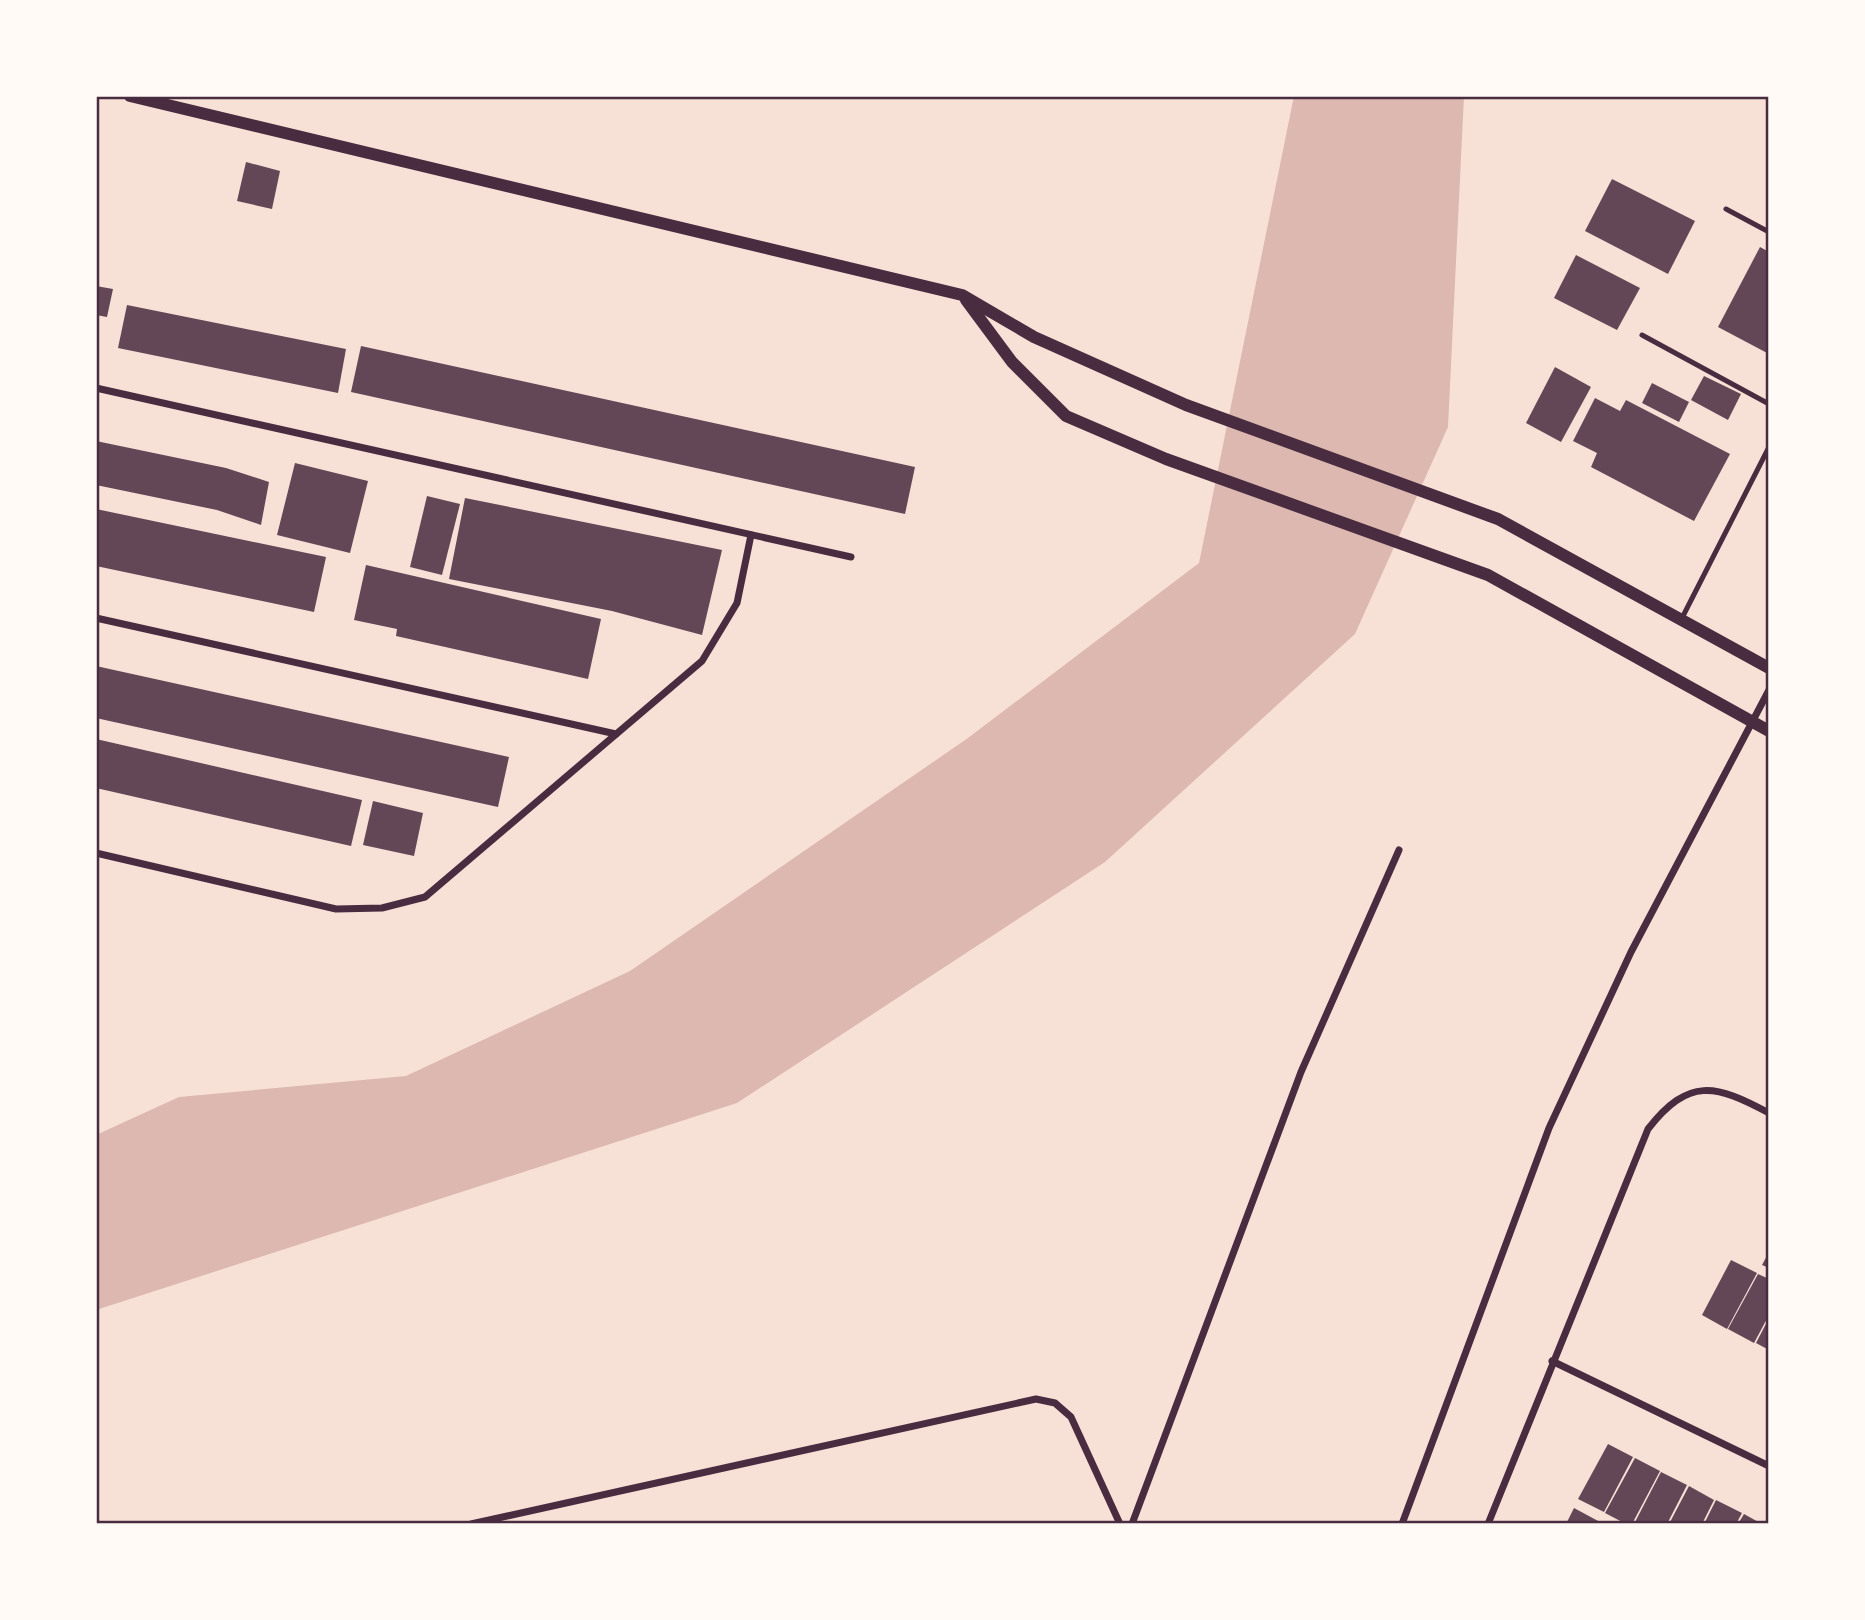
<svg xmlns="http://www.w3.org/2000/svg" width="1865" height="1620" font-family="Raleway,sans-serif">
  <style>
    .water { fill: #dcb8b0 }
    .building { fill: #644757 }
    .lines { fill: none; stroke-linecap: round; stroke-linejoin: round }
    .service { stroke: #4a2c40; stroke-width: 5 }
    .minor { stroke: #4a2c40; stroke-width: 7 }
    .tertiary { stroke: #4a2c40; stroke-width: 12 }
    .neatline { fill: none; stroke: #4a2c40; stroke-width: 2.5 }
  </style>
  <rect width="100%" height="100%" fill="#f7e1d7"/>
  <polygon class="water" points="1294,96 1464,96 1448,427 1355,634 1105,862 737,1103 96,1310 96,1135 179,1097 406,1076 630,971 968,738 1199,563"/>
  <g class="building">
    <polygon points="246,162 280,171 272,209 237,201"/>
    <polygon points="1612,179 1695,221 1668,274 1585,231"/>
    <polygon points="1760,247 1769,252 1769,354 1718,327"/>
    <polygon points="1576,255 1640,288 1617,330 1554,298"/>
    <polygon points="96,286 113,289 107,317 96,315"/>
    <polygon points="127,305 346,349 338,393 118,348"/>
    <polygon points="361,346 915,467 905,514 351,392"/>
    <polygon points="1555,367 1591,387 1561,442 1526,423"/>
    <polygon points="1704,376 1741,394 1728,420 1691,400"/>
    <polygon points="1652,383 1689,402 1679,422 1642,403"/>
    <polygon points="1595,398 1620,411 1626,400 1730,454 1694,521 1591,467 1597,453 1573,441"/>
    <polygon points="96,441 226,468 269,482 261,525 217,510 96,485"/>
    <polygon points="295,463 368,481 350,553 277,535"/>
    <polygon points="427,496 460,504 442,575 410,567"/>
    <polygon points="465,498 722,550 702,635 612,611 449,579"/>
    <polygon points="96,509 326,557 314,612 96,566"/>
    <polygon points="366,565 601,619 588,679 396,636 397,629 354,620"/>
    <polygon points="96,666 509,757 498,807 96,718"/>
    <polygon points="96,739 362,800 351,846 96,788"/>
    <polygon points="373,801 423,813 414,856 363,845"/>
    <polygon points="1769,1252 1769,1268 1762,1265"/>
    <polygon points="1731,1260 1757,1273 1727,1329 1702,1315"/>
    <polygon points="1758,1274 1769,1279 1769,1315 1754,1343 1728,1329"/>
    <polygon points="1769,1318 1769,1350 1756,1343"/>
    <polygon points="1608,1444 1633,1457 1604,1512 1578,1499"/>
    <polygon points="1635,1458 1660,1471 1632,1524 1626,1524 1605,1513"/>
    <polygon points="1661,1472 1687,1485 1667,1524 1634,1524"/>
    <polygon points="1689,1486 1714,1500 1702,1524 1669,1524"/>
    <polygon points="1716,1500 1742,1513 1736,1524 1704,1524"/>
    <polygon points="1574,1508 1600,1522 1599,1524 1566,1524"/>
    <polygon points="1744,1514 1762,1524 1738,1524"/>
  </g>
  <g class="lines">
    <g class="service">
      <polyline points="1726,209 1769,232"/>
      <polyline points="1642,335 1769,404"/>
      <polyline points="1681,620 1769,447"/>
    </g>
    <g class="minor">
      <polyline points="96,388 851,557"/>
      <polyline points="96,618 616,734"/>
      <polyline points="96,853 336,909 382,908 425,897 702,661 737,603 751,535"/>
      <polyline points="1552,1361 1769,1466"/>
      <polyline points="471,1524 1036,1399 1055,1403 1071,1417 1120,1524"/>
      <polyline points="1132,1524 1301,1072 1399,850"/>
      <polyline points="1402,1524 1549,1128 1631,952 1769,690"/>
      <path d="M1488 1524 1648 1129C1689 1077 1715 1084 1769 1113"/>
    </g>
    <g class="tertiary">
      <polyline points="130,96 962,295 1034,337 1186,405 1498,519 1769,668"/>
      <polyline points="966,300 1012,362 1066,416 1166,459 1488,575 1769,731"/>
    </g>
  </g>
  <rect width="1865" height="1620" fill="none" stroke="#fffaf5" stroke-width="196"/>
  <rect x="98" y="98" width="1669" height="1424" class="neatline"/>
</svg>
